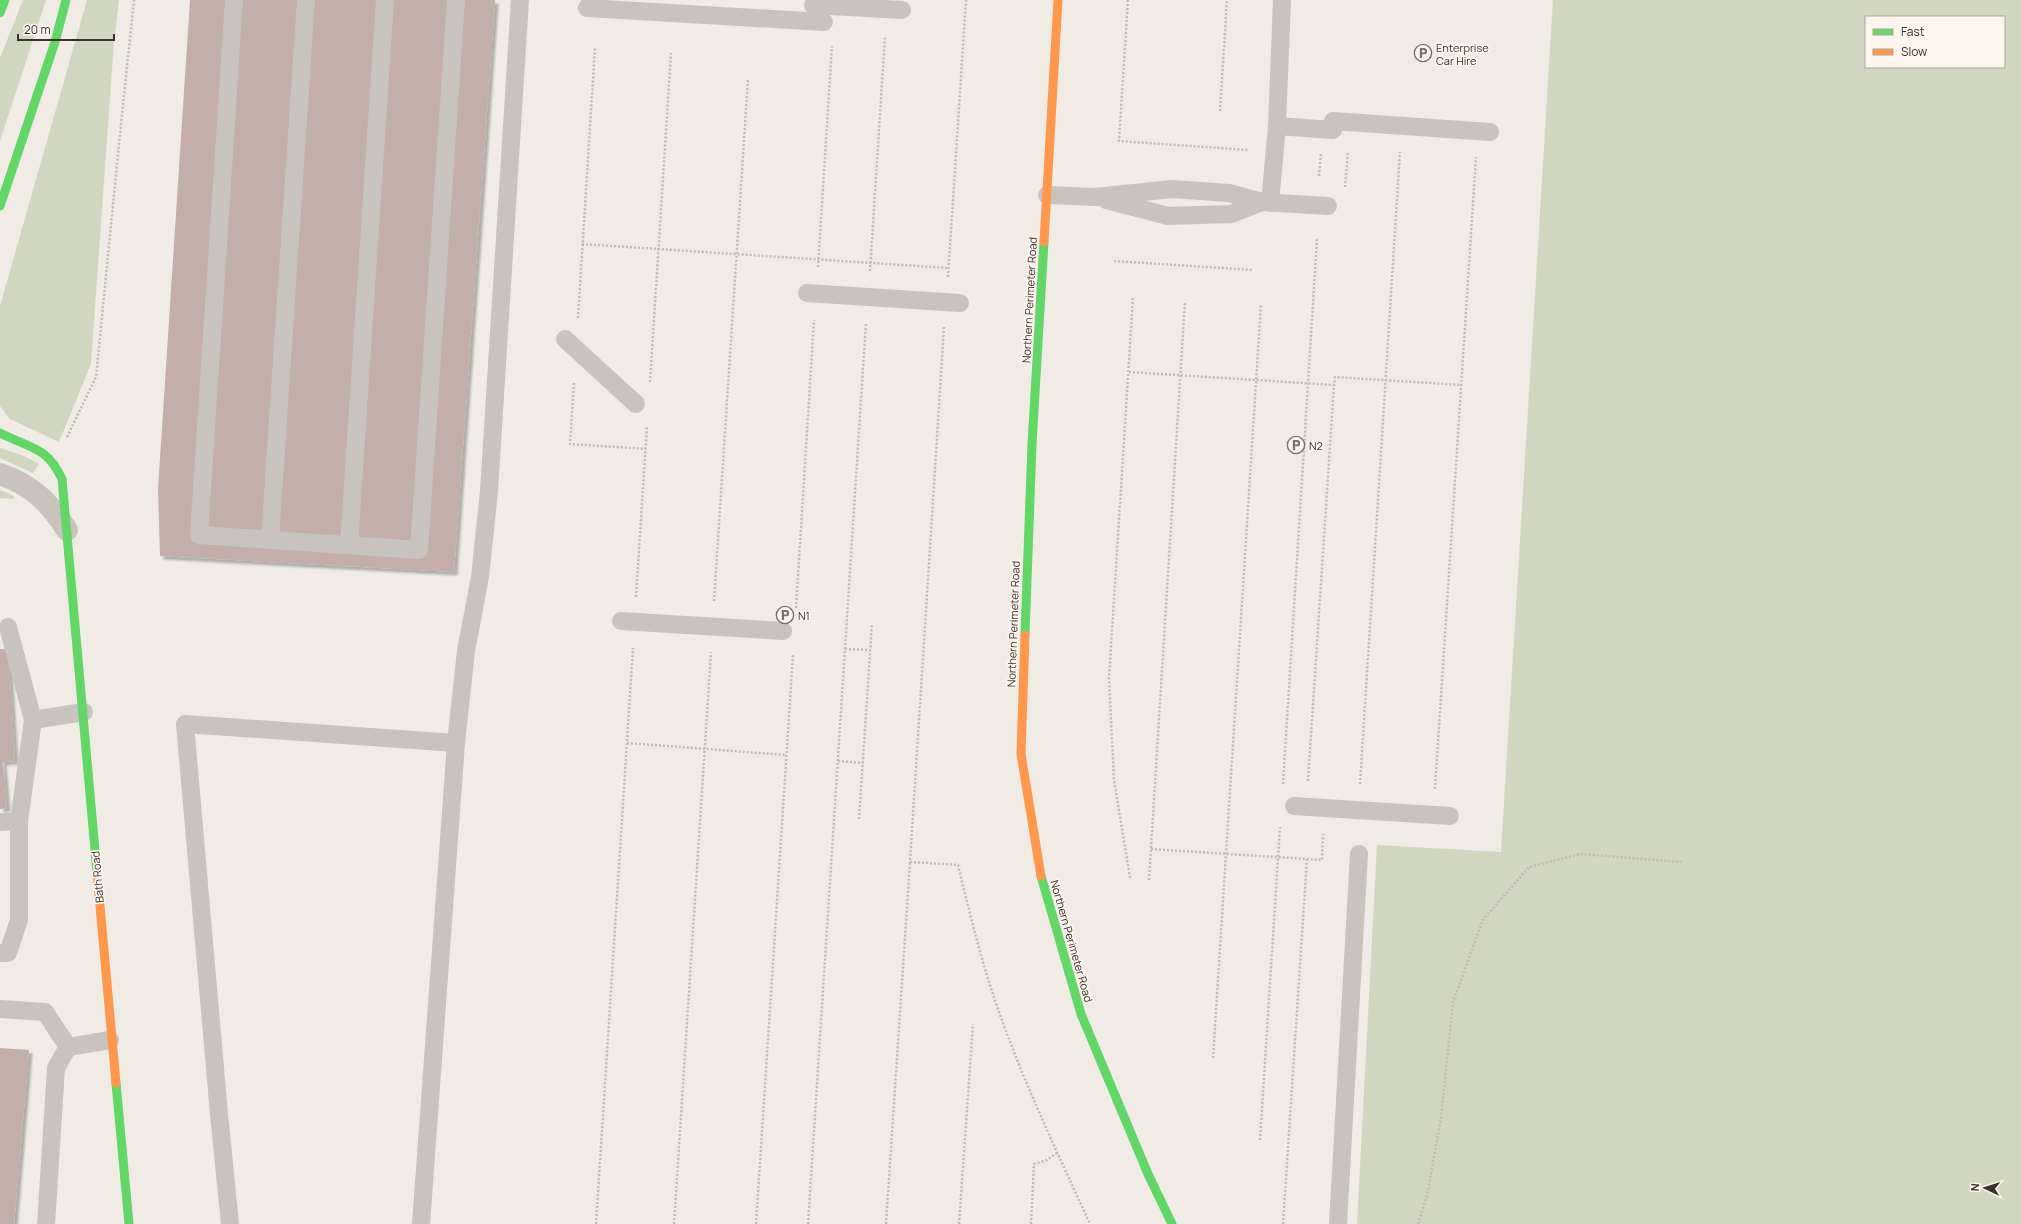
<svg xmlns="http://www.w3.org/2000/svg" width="2021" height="1224" font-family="Manrope,sans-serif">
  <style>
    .green { fill: #d1d6bf; fill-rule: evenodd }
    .building { fill: #c3afa7; filter: url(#shadow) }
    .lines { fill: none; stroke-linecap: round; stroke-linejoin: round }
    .path { stroke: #c2bbb6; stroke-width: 2.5; stroke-dasharray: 2 2; stroke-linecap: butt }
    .lane { stroke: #c9c3be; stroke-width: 18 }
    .street { stroke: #c9c3be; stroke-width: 22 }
    .fast { stroke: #63d668; stroke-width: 9 }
    .slow { stroke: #ff974d; stroke-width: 9 }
    .labels { text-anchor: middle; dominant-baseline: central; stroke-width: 3.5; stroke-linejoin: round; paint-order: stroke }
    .poi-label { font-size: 11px; fill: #3b302b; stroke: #fbf5ee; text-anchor: start }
    .street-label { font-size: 11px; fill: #3b302b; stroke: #fbf5ee }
  </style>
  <defs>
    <filter id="shadow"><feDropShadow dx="3.5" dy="3.5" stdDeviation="1" flood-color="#0004"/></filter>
  </defs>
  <rect width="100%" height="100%" fill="#f0ebe5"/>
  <g class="green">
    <polygon points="23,0 46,0 0,141 0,58"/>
    <polygon points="87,0 119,0 114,42 91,364 59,442 10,419 0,406 0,306"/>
    <path d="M1553 0H2021V1224H1357L1377 845 1501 852ZM1866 17H2004V67H1866Z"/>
    <polygon points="0,448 24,456 39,464 33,473 0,458"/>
    <polygon points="0,490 14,496 13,499 0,498"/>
  </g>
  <g class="building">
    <polygon points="190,0 495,0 454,572 160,556 158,489"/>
    <polygon points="0,649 8,649 15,761 3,762 7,808 0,809"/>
    <polygon points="0,1048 29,1050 14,1224 0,1224"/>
  </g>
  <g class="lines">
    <g class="path">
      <polyline points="1128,0 1119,141 1248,150"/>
      <polyline points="1220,111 1227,0"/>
      <polyline points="1319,176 1321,154"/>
      <polyline points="1345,187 1348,152"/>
      <polyline points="582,244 948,268"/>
      <polyline points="1114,261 1253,270"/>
      <polyline points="818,267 832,46"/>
      <polyline points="870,271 885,36"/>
      <polyline points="948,277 966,0"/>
      <polyline points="578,318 595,47"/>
      <path d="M944 327 910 862 958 865C971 919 984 972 1003 1023 1028 1092 1060 1158 1090 1224"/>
      <polyline points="1129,372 1334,385 1335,377 1461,385"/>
      <polyline points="650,382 671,53"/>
      <polyline points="574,383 570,444 646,449"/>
      <polyline points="67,437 96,377 121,124 134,0"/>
      <polyline points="636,597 647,426"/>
      <polyline points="714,601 748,79"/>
      <polyline points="796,608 814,320"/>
      <polyline points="845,649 870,650"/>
      <polyline points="627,743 786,755"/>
      <polyline points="838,761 863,763"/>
      <polyline points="1308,781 1334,385"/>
      <polyline points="1283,784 1317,239"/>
      <polyline points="1360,784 1400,152"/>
      <polyline points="1435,789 1476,157"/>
      <polyline points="859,819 872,624"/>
      <polyline points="1151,849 1322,860 1323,834"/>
      <polyline points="1130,878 1114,780 1109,679 1133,297"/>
      <polyline points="1149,880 1185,301"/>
      <polyline points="1213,1058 1261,304"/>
      <polyline points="1260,1140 1280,827"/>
      <polyline points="596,1224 633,648"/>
      <polyline points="674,1224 711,652"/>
      <polyline points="756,1224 793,655"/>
      <polyline points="808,1224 866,322"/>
      <polyline points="886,1224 910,862"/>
      <polyline points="959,1224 973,1024"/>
      <polyline points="1031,1224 1034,1164 1047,1160 1058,1152"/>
      <polyline points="1283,1224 1307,859"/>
      <polyline points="1418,1224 1427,1195 1441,1118 1453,1002 1483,920 1529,867 1581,854 1682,862"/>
    </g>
    <g class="lane">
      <polyline points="234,0 199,535 419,550 456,0"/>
      <polyline points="592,0 587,8 824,22"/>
      <polyline points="813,5 902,10"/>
      <polyline points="1333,121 1490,132"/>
      <polyline points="1277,126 1333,130"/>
      <polyline points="1047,195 1095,197 1172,189 1229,193 1262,202 1328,206"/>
      <polyline points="1106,200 1168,216 1231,214 1262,202"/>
      <polyline points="1270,203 1277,126 1282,0"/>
      <polyline points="807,293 960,303"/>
      <polyline points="565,339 636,404"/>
      <polyline points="270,540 306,0"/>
      <polyline points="349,545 385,0"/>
      <polyline points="621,621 783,631"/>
      <polyline points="8,627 33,720"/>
      <polyline points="1294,806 1450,816"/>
      <polyline points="0,822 19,821 33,720 84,712"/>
      <polyline points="0,953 8,953 19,920 19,821"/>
      <polyline points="0,1009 45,1012 68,1047"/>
      <polyline points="46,1224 56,1068 68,1047 110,1040"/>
      <polyline points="230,1224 219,1114 185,724 456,743"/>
      <polyline points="421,1224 456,743 466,651 480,577 489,491 520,0"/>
      <polyline points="1338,1224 1359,854"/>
    </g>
    <path class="street" d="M0 474C32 485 49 502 67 530"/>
    <g class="fast">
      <polyline points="0,13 5,0"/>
      <polyline points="0,206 55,42 66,0"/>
      <path d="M0 433C29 448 47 446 62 479L97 873"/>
      <polyline points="1025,635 1032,444 1044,242"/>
      <polyline points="1041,876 1081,1014 1148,1174 1172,1224"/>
      <polyline points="116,1083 129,1224"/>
    </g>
    <g class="slow">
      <polyline points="1044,242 1058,0"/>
      <polyline points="1025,635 1021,754 1041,876"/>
      <polyline points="97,873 116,1083"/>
    </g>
  </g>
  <defs>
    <symbol id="parking-ring" viewBox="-11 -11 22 22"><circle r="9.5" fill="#fbf5ee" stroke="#7a716c" stroke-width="1.5"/><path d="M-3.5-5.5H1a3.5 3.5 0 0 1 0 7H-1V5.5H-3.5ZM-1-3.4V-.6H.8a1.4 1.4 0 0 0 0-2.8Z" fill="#7a716c"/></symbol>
  </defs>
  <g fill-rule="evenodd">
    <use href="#parking-ring" x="1413" y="43" width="20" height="20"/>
    <use href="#parking-ring" x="1286" y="435" width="20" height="20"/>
    <use href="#parking-ring" x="775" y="605" width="20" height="20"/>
  </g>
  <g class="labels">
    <g class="poi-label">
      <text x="1436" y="47">Enterprise<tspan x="1436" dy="13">Car Hire</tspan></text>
      <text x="1309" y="445">N2</text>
      <text x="798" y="615">N1</text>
    </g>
    <g class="street-label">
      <text transform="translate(1029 300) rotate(-87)">Northern Perimeter Road</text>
      <text transform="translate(1013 624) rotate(-88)">Northern Perimeter Road</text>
      <text transform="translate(97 877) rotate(-95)">Bath Road</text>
      <text transform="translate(1072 941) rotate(74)">Northern Perimeter Road</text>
    </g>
  </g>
  <rect x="1865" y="16" width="140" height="52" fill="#fbf5ee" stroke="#aea6a0"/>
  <rect x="1873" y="29" width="20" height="6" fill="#63d668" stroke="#aea6a0"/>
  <text x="1901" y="36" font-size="12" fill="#3b302b">Fast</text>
  <rect x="1873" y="49" width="20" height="6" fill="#ff974d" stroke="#aea6a0"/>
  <text x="1901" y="56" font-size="12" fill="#3b302b">Slow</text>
  <g transform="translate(1985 1188) rotate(274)" stroke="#fbf5ee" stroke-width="3" paint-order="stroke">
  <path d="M0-3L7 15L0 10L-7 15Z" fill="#3b302b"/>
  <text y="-6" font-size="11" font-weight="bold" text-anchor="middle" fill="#3b302b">N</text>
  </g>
  <path d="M18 34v6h96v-6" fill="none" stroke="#3b302b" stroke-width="2"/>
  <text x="24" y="34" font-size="12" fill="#3b302b" stroke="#fbf5ee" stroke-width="3" paint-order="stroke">20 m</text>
</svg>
